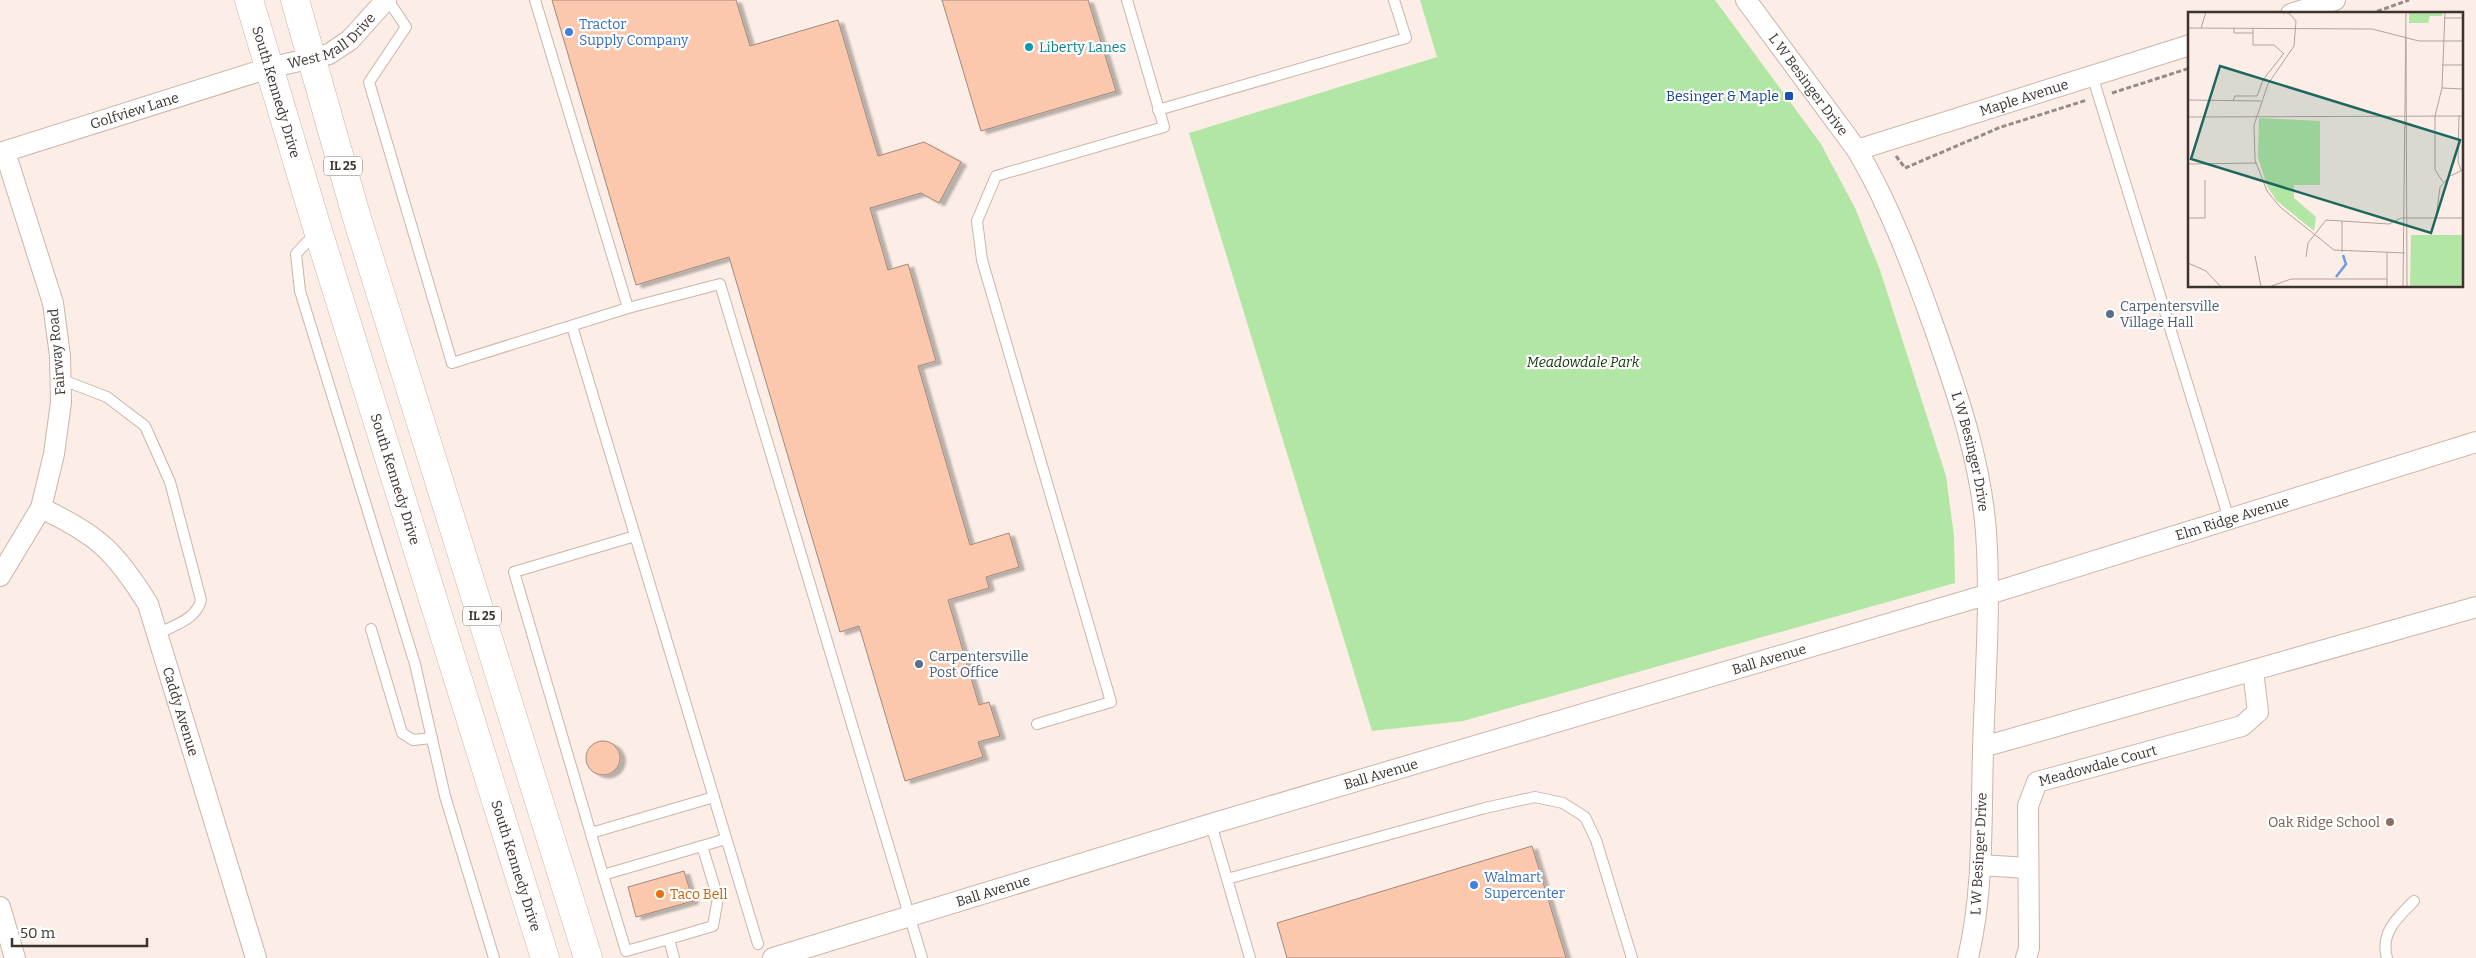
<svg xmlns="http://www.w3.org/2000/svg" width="2476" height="958" font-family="Bitter,serif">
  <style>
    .green { fill: #b1e6a4 }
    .building { fill: #fcc8ad; stroke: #9f897e; filter: url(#shadow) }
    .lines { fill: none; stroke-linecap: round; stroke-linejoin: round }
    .lane-casing { stroke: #cab5a8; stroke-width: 12 }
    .street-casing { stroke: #cab5a8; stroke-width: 22 }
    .primary-casing { stroke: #cab5a8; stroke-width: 29 }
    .path { stroke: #968b84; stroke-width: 3; stroke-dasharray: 5 2.5; stroke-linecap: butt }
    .lane { stroke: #fff; stroke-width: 10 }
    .street { stroke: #fff; stroke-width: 20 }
    .primary { stroke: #fff; stroke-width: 28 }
    .shop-dot { fill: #3f7fe0; stroke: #fff; stroke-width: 2 }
    .culture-dot { fill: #0f9aa8; stroke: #fff; stroke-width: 2 }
    .transit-dot { fill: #1a4fb4; stroke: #fff; stroke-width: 2 }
    .service-dot { fill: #5c6f8a; stroke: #fff; stroke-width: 2 }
    .education-dot { fill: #8d6e63; stroke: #fff; stroke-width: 2 }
    .food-dot { fill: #e8710a; stroke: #fff; stroke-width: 2 }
    .labels { text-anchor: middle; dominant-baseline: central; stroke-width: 4.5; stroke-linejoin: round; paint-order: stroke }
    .shield { fill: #fff; stroke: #76706d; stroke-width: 1 }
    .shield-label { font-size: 12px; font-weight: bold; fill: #3c332e }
    .shop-label { font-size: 14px; fill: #366cbe; stroke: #fff; text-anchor: start }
    .street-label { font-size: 14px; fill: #3c332e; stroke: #fff }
    .culture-label { font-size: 14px; fill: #0d838f; stroke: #fff; text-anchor: start }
    .transit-label { font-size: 14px; fill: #164399; stroke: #fff; text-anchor: end }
    .service-label { font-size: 14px; fill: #4e5e75; stroke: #fff; text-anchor: start }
    .park-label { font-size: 14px; font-style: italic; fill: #103605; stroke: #fff }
    .education-label { font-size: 14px; fill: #785e54; stroke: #fff; text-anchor: end }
    .food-label { font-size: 14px; fill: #c56008; stroke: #fff; text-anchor: start }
    .inset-river { fill: none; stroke: #709be2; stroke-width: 2.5 }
    .inset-road { fill: none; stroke: #afa39c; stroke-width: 1 }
    .view { fill: #1e675e; fill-opacity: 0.15; stroke: #1e675e; stroke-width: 2.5 }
    .inset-edge { fill: none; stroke: #3c332e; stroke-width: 2.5 }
  </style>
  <defs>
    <filter id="shadow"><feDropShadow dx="5.5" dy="3" stdDeviation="1" flood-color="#0004"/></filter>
  </defs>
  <rect width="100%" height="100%" fill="#fceee6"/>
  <polygon class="green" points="1420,0 1715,0 1821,144 1855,208 1880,270 1946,476 1954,536 1955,583 1463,721 1372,731 1189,133 1437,57"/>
  <g class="building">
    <polygon points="552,0 736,0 750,46 838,20 878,156 924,142 961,162 939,203 921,193 870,208 888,270 908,264 936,361 918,366 970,545 1009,533 1019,567 986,577 989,588 948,600 979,705 989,702 1000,736 978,742 983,757 905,781 859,626 840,632 729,257 636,285"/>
    <polygon points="942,0 1088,0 1116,91 981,131"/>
    <circle cx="603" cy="758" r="17"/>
    <polygon points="1532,846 1566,958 1287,958 1277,923"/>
    <polygon points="684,871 693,901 636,917 628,887"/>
  </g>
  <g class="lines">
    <defs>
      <g id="lane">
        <polyline points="388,0 406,27 369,82 452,363 628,308 720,284 922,958"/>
        <polyline points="535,0 628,308"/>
        <polyline points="2092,75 2229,519"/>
        <polyline points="1158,110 1406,38 1394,0"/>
        <polyline points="319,238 307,242 296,254 300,291 415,664 445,796 494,958"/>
        <polyline points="572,326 758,944"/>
        <path d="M60 379 107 397 145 426 170 482 201 600C197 619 173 626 157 634"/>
        <polyline points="371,629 402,733 413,740 432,738"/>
        <polyline points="1037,724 1111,702 982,260 977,221 996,176 1164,127 1127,0"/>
        <polyline points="1211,824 1250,958"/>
        <polyline points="591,833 714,797"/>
        <polyline points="603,875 514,572 635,536"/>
        <polyline points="1227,879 1485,808 1535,797 1563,803 1585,817 1596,840 1632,958"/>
        <polyline points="669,939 626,951 603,875 726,839"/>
        <polyline points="674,958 669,939 713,926 718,898 702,846"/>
        <path d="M2387 958C2380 933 2397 918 2414 901"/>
      </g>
      <g id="street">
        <path id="s1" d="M1746 0 1857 150C1890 206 1913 268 1935 330 1958 395 1981 463 1986 532 1991 605 1985 677 1983 750 1981 819 1984 890 1968 958"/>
        <polyline points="2291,14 2335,0"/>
        <path id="s2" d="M1857 150 2190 45"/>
        <path id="s3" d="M0 153 269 68 329 54 350 40 386 0"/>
        <path id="s4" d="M41 508C98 535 115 551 148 604L256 958"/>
        <polyline points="0,576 41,508 54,454 61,402 60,356 53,303 5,152"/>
        <polyline points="1983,747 2476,607"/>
        <polyline points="1980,865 2028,868"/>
        <polyline points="0,907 15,958"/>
        <path id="s5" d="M773 958 1211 824 1989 594 2476 442"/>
        <path id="s6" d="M2026 958 2029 948 2028 806 2037 782 2242 726 2258 712 2253 671"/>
      </g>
      <g id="primary">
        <path id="s7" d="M249 0 315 221 545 958"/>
        <polyline points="295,0 356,215 588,958"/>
      </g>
    </defs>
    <use href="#lane" class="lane-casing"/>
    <use href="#street" class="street-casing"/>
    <use href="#primary" class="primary-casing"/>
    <g class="path">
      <polyline points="2370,14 2409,0"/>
      <polyline points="2112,93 2190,68"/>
      <polyline points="1896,156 1905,168 2001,127 2087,100"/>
    </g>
    <use href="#lane" class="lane"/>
    <use href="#street" class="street"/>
    <use href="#primary" class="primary"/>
  </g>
  <g class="shop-dot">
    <circle cx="569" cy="32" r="5"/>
    <circle cx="1474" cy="885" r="5"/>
  </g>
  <circle class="culture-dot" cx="1029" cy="47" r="5"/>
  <rect class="transit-dot" x="1784" y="91" width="10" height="10" rx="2.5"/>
  <g class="service-dot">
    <circle cx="2110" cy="314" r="5"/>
    <circle cx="919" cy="664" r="5"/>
  </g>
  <circle class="education-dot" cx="2390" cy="822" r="5"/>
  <circle class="food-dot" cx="660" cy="894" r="5"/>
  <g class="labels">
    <g class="shield">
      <rect x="324" y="156.5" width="38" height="19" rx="4"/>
      <rect x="463" y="606.5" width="38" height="19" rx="4"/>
    </g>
    <g class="shield-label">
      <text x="343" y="166">IL 25</text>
      <text x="482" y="616">IL 25</text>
    </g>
    <g class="shop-label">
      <text x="579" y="24">Tractor<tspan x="579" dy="16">Supply Company</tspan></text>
      <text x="1484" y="877">Walmart<tspan x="1484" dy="16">Supercenter</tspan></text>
    </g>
    <g class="street-label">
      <text stroke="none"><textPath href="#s3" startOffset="352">West Mall Drive</textPath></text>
      <text stroke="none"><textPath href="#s1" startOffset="105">L W Besinger Drive</textPath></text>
      <text stroke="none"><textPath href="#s7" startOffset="96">South Kennedy Drive</textPath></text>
      <text stroke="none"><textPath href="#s2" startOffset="175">Maple Avenue</textPath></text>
      <text stroke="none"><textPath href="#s3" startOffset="141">Golfview Lane</textPath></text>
      <text transform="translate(57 352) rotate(-95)">Fairway Road</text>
      <text stroke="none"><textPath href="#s1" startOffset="510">L W Besinger Drive</textPath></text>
      <text stroke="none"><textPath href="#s7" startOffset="501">South Kennedy Drive</textPath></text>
      <text stroke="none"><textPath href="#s5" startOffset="1524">Elm Ridge Avenue</textPath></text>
      <text stroke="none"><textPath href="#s5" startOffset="1040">Ball Avenue</textPath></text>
      <text stroke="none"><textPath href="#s4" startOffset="259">Caddy Avenue</textPath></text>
      <text stroke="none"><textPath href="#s6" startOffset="241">Meadowdale Court</textPath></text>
      <text stroke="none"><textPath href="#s5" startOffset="635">Ball Avenue</textPath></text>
      <text transform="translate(1979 854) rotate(-87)">L W Besinger Drive</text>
      <text stroke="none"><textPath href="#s7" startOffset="906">South Kennedy Drive</textPath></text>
      <text stroke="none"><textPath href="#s5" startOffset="230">Ball Avenue</textPath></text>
    </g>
    <g class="culture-label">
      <text x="1039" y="47">Liberty Lanes</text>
    </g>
    <g class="transit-label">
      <text x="1779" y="96">Besinger &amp; Maple</text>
    </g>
    <g class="service-label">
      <text x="2120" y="306">Carpentersville<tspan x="2120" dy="16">Village Hall</tspan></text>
      <text x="929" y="656">Carpentersville<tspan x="929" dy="16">Post Office</tspan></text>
    </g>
    <g class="park-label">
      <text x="1583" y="362">Meadowdale Park</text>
    </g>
    <g class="education-label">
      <text x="2380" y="822">Oak Ridge School</text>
    </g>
    <g class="food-label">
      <text x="670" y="894">Taco Bell</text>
    </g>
  </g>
  <g transform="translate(2188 12)">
    <rect width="275" height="275" fill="#fceee6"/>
    <path d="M221 0H255L254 4H242L240 11H221ZM71 106 132 109V173H106V186L128 205 126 219 89 189 79 174 70 145ZM223 223H275V275H222Z" fill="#b1e6a4"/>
    <path class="inset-river" d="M148 265 158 252 155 243"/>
    <path class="inset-road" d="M25 0H44M73 0 101 1 108 9 106 34 80 72 66 113 67 148 79 179 92 195 146 238 217 241M256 6H275M0 16 184 17 231 29H275M13 16 18 0M46 16V21H65M65 16V33H86L96 42M218 25 219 275M254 53H275M254 76 275 77M0 88 73 89M45 89 47 84H69L75 68 96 41M271 104 270 150 273 158M0 105 275 104M0 152 68 151M255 170 247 158V104L254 76 257 0M0 206H17V168M248 206 252 175 262 164 275 158M154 240V209M199 241V275M67 244 73 275M118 245 120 231 138 208 201 212 213 206H275M0 251 18 259 33 275M81 275 103 267H199M215 275 218 0"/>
    <path class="view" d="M32 54 272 128 243 221 3 147Z"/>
    <rect width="275" height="275" class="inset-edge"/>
  </g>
  <path d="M12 938v8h135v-8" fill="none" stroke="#3c332e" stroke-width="2.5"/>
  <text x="20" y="938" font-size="15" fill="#3c332e" stroke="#ffffff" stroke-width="4" paint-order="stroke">50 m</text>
</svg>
